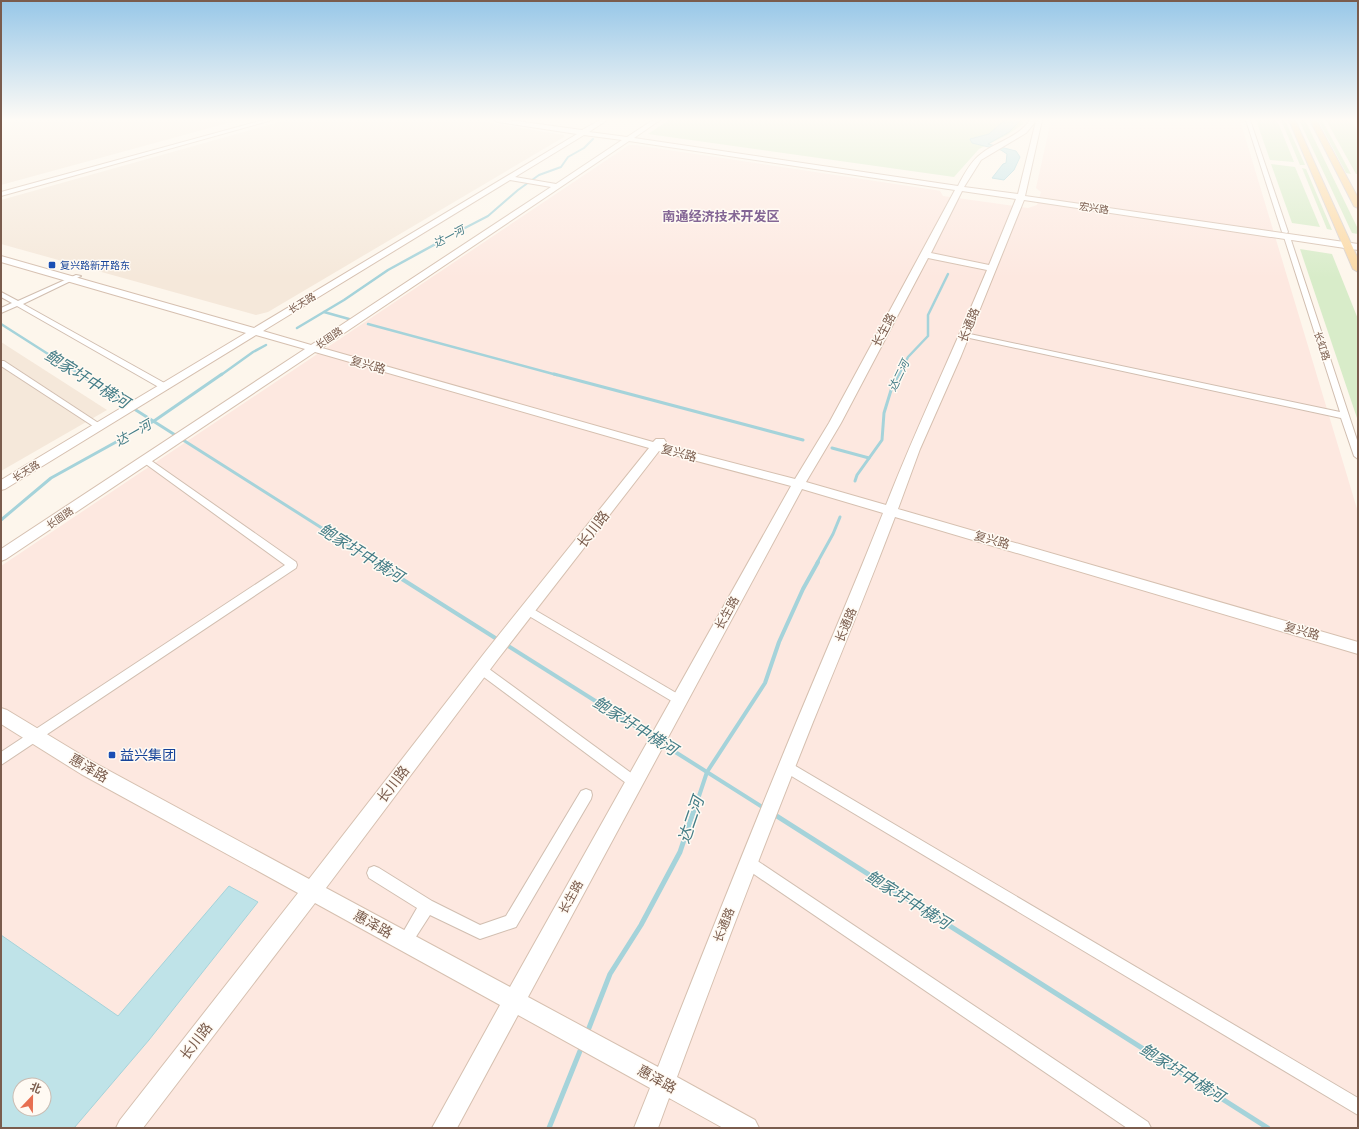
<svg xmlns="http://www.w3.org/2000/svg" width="1359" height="1129" font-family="'Roboto Condensed','Noto Sans SC',sans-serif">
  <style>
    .residential { fill: #f5e8da }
    .commercial { fill: #fde8e0; fill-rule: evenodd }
    .green { fill: #d8ecc9 }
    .water { fill: #bfe3e8; stroke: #a5d3da; fill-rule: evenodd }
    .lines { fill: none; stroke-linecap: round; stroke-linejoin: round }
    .stream-far4 { stroke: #a5d3da; stroke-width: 2 }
    .stream-far3 { stroke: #a5d3da; stroke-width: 2.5 }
    .stream-far2 { stroke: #a5d3da; stroke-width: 3 }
    .stream-far1 { stroke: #a5d3da; stroke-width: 4 }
    .stream { stroke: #a5d3da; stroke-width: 5 }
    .canal { fill: #bfe3e8; fill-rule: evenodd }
    .street-casing { stroke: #d1beb0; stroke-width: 2 }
    .secondary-casing { stroke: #d6c0b0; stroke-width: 2 }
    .primary-casing { stroke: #dad1cd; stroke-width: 2 }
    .street { fill: #fff; fill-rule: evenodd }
    .secondary { fill: #fff; fill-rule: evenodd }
    .primary { fill: #fbd9a5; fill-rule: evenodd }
    .transit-dot { fill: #1a4fb4; stroke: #fffaf3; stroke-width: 1.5 }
    .labels { text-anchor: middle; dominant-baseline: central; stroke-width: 3; stroke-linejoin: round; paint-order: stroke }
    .far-street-label { font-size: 10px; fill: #7a5c4d; stroke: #fffaf3 }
    .far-transit-label { font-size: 10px; fill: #164399; stroke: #fffaf3; text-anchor: start }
    .far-water-label { font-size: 11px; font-style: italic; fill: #437c86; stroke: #fffaf3 }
    .street-label { font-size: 12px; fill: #7a5c4d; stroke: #fffaf3 }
    .far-district-label { font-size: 13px; font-weight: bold; fill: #846695; stroke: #fffaf3 }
    .water-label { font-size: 13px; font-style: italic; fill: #437c86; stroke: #fffaf3 }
    .near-street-label { font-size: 14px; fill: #7a5c4d; stroke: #fffaf3 }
    .near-transit-label { font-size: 14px; fill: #164399; stroke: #fffaf3; text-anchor: start }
    .near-water-label { font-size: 16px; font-style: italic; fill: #437c86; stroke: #fffaf3 }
  </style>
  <rect width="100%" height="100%" fill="#fdf6ec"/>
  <g class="residential">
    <polygon points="18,120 239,120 1,185 1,123"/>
    <polygon points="286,120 473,120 564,135 564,137 268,312 256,315 1,244 1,200"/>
    <polygon points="1,342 107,410 1,471"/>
  </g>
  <path class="commercial" d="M1051 120H1240L1358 512V1128H1V566L629 145H635L935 190 940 191 943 196 1028 208 1037 205 1041 192 1036 188ZM20 1085H44V1109H20Z"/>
  <g class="green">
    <polygon points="669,120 1024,120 1023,124 1007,135 979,149 954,177 648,134"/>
    <polygon points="1256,120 1277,120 1294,162 1270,160"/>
    <polygon points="1281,120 1285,120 1305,165 1300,165"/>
    <polygon points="1299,120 1305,120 1358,229 1358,234 1352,233"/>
    <polygon points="1318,120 1322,120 1351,174 1346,173"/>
    <polygon points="1326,120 1351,120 1358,132 1358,174 1356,174"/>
    <polygon points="1271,164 1295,167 1320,227 1292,223"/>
    <polygon points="1302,168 1306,169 1332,230 1327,229"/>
    <polygon points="1300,249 1332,254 1358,319 1358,421"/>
  </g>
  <g class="water">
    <polygon points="1005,120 1021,120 1009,132 988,144 1016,151 1020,157 1014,170 1004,180 992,178 1003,164 1006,163 1007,154 1001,150 972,143 970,139 989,134"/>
    <path d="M229 886 258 902 149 1040 74 1128H1V935L118 1016ZM20 1085H44V1109H20Z"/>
  </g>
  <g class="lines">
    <polyline class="stream-far4" points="461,230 488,216 518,190 539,175 561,167 568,157 584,148 593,139"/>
    <g class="stream-far3">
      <polyline points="324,312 349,319"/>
      <polyline points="1,324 81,375"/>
      <polyline points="368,324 557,375"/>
      <polyline points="297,328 344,300 388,270 463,229"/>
      <polyline points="221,375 253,352 266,345"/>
      <polyline points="899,375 908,357 928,336 928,315 948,274"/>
    </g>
    <g class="stream-far2">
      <polyline points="79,374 377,563"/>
      <polyline points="554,374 803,440"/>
      <polyline points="832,448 869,458"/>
      <polyline points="855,481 857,475 882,440 884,413 892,387 899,374"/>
      <polyline points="1,520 51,478 154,421 222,374"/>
      <polyline points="817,563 833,534 840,517"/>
    </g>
    <g class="stream-far1">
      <polyline points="375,562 500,641"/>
      <polyline points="505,644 654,738"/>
      <polyline points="661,743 764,808"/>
      <polyline points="695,808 707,772 765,683 779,642 803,589 818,562"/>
    </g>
    <g class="stream">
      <polyline points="763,807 765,809"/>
      <polyline points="772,813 1268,1128"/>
      <polyline points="587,1033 610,974 641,925 680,852 695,807"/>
      <polyline points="549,1128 582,1046"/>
    </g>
    <polygon class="canal" points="1,120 10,120 1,123"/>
    <defs>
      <g id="street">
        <polygon points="1246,120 1250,120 1288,232 1287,233 1282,232"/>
        <polygon points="1287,235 1290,237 1358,443 1358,459 1354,456 1341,418 965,337 961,335 965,333 1340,412 1284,237"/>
        <polygon points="76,275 81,276 23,304 168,385 168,389 162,389 17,306 1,313 1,308 12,303 1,297 1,292 18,301"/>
        <polygon points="1,361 4,361 103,426 102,428 96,428 1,366"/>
        <polygon points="146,457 296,562 297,565 296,568 1,765 1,752 285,565 143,462 142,460 143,458"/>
        <polygon points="528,606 683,697 685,700 683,703 679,705 675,703 524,613 523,610 524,607"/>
        <polygon points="481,664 485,666 638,778 640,782 638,786 634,788 630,786 477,672 475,669 477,666"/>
        <polygon points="787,761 1358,1098 1358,1115 783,771 781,767 783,763"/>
        <polygon points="586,789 591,791 592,795 591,799 516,927 480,939 430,915 410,946 405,948 400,946 398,941 417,908 369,878 367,873 369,868 374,866 379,868 432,901 480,925 506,916 581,791"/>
        <polygon points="750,856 1148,1122 1151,1128 1127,1128 745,868 743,863 745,858"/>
      </g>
      <g id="secondary">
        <polygon points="263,120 272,120 1,196 1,192"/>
        <path d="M495 120H509L582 130 600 120H607L589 132 627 137 653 120H660L634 138 958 186C964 174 971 161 982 153 998 141 1019 137 1030 120H1042L1025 196 1358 244V250L1024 200 961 356 920 449 898 509 1358 642V654L895 517C869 586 841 654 813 722 766 840 721 958 677 1077L755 1120 759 1128H723L669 1098 658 1128H634L650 1088 518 1015 457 1128H432L500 1005 315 903 143 1128H116L120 1120 298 893 81 774 1 724V708L7 710 93 762 309 879 486 651 649 448 315 352 6 559 1 561V549L305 349 256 335 5 489 1 490V480L246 333 1 262V256L254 328 577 134 498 122ZM1036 121 1018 194 964 187 981 160 1026 133ZM584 135 622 140 556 184 515 177ZM629 141 955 190 829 423 795 479 664 445 666 442 664 439H656L653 442 646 440 322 348ZM510 180 551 187 311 345 263 331ZM962 191 1016 199 989 265 931 253ZM928 258 987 270C954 349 917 426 886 505L806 482 841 423ZM659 451 791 486 510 987 326 888 498 659ZM802 489 883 513C855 584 825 653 796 723 749 837 703 952 658 1067L528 997Z"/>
      </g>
      <g id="primary">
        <polygon points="1289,120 1295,120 1358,259 1358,272 1353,269"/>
        <polygon points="1310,120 1316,120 1358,198 1358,208 1354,206"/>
      </g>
    </defs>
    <use href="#street" class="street-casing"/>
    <use href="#secondary" class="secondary-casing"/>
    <use href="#primary" class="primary-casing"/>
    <use href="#street" class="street"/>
    <use href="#secondary" class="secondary"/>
    <use href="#primary" class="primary"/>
  </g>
  <linearGradient id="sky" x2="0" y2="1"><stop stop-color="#97c7e8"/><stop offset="0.43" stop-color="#fefbf6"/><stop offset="1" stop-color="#fefbf6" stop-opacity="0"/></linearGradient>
  <rect width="1359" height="278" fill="url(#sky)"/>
  <g class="transit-dot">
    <rect x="48" y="261" width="8" height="8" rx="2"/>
    <rect x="108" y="751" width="8" height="8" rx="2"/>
  </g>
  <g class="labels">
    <g class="far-street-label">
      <text transform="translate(1094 208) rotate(8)">宏兴路</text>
      <text transform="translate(302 303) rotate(-31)">长天路</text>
      <text transform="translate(329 338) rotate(-34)">长固路</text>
      <text transform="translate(1322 346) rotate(72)">长虹路</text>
      <text transform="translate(26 471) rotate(-31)">长天路</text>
      <text transform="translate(60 518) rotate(-34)">长固路</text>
    </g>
    <g class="far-transit-label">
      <text x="60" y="265">复兴路新开路东</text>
    </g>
    <g class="far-water-label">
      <text transform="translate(449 237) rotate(-28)">达一河</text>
      <text transform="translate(899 376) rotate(-64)">达二河</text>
    </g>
    <g class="street-label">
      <text transform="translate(969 325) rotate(-68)">长通路</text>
      <text transform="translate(884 330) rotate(-62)">长生路</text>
      <text transform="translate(368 365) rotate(16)">复兴路</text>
      <text transform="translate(679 453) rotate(15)">复兴路</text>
      <text transform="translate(992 540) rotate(16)">复兴路</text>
      <text transform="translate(727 613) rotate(-61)">长生路</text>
      <text transform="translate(846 625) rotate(-67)">长通路</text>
      <text transform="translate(1302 631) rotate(16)">复兴路</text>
      <text transform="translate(571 897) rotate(-61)">长生路</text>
      <text transform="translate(724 925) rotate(-68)">长通路</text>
    </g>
    <g class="far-district-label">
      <text x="721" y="216">南通经济技术开发区</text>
    </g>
    <g class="water-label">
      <text transform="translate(133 433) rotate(-29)">达一河</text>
    </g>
    <g class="near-street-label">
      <text transform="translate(593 529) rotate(-52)">长川路</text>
      <text transform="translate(89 768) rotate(30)">惠泽路</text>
      <text transform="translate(393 784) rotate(-52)">长川路</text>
      <text transform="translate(373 924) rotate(29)">惠泽路</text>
      <text transform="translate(196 1041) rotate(-52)">长川路</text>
      <text transform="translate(657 1079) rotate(29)">惠泽路</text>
    </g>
    <g class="near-transit-label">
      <text x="120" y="755">益兴集团</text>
    </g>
    <g class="near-water-label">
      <text transform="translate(87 379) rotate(32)">鲍家圩中横河</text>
      <text transform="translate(361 553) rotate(32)">鲍家圩中横河</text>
      <text transform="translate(635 726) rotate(32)">鲍家圩中横河</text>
      <text transform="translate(691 820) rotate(-71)">达二河</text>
      <text transform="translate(908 900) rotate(32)">鲍家圩中横河</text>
      <text transform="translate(1182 1073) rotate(32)">鲍家圩中横河</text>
    </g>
  </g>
  <rect width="1359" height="1129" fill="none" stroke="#7a5c4d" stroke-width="4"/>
  <g transform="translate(32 1097) rotate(22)"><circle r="19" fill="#fffaf3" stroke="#cabbb1"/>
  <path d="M0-3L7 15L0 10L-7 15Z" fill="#e76f51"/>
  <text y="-6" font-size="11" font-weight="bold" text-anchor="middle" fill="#7a5c4d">北</text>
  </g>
</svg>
